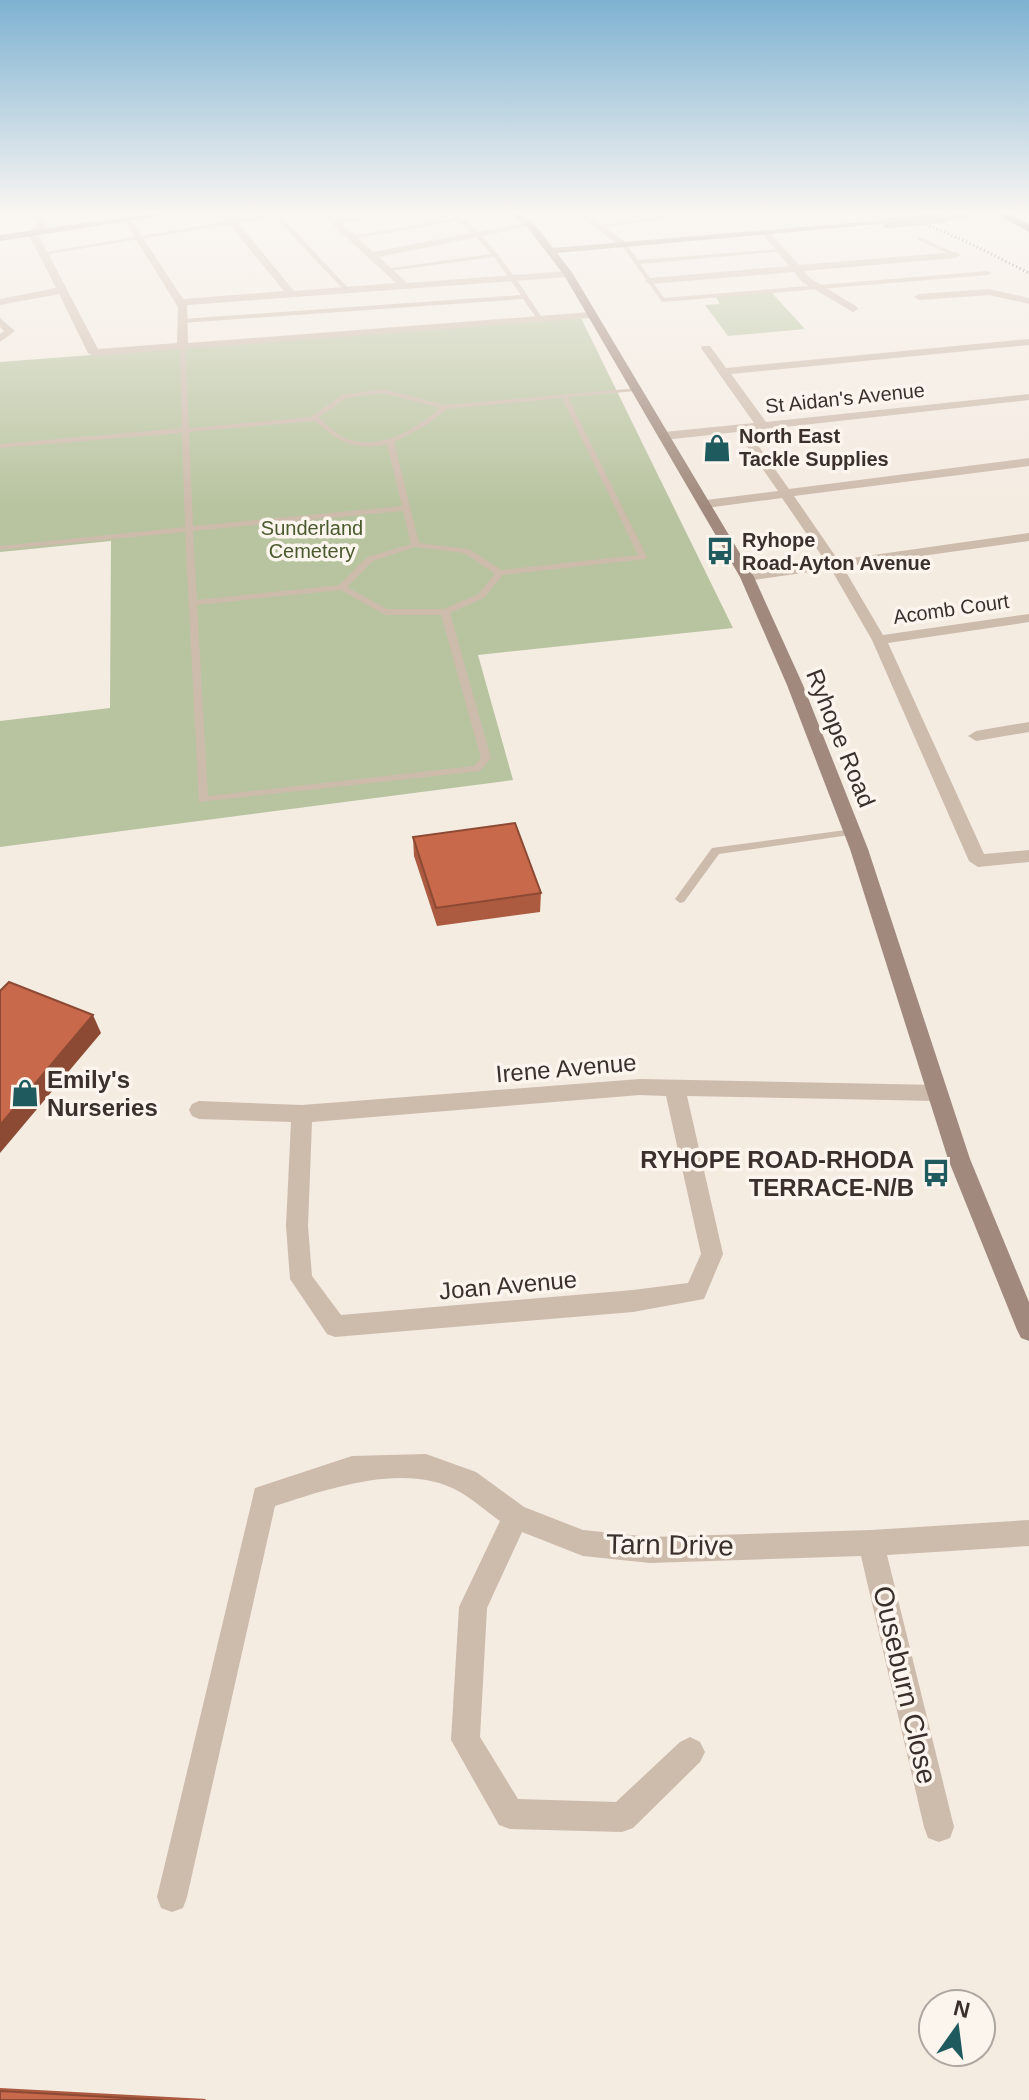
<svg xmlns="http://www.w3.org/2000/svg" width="1029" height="2100" font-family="Arial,sans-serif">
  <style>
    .green { fill: #b8c4a0 }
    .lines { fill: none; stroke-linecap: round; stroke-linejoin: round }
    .lane { fill: #cdbbac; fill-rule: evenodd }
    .street { fill: #cdbbac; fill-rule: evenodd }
    .secondary { fill: #a18a7d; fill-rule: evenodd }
    .highway { fill: #5c4a42; fill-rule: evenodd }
    .rail { stroke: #3b302b; stroke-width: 3; stroke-dasharray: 1 3; stroke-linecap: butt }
    .secondary-bridge { stroke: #a18a7d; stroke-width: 10 }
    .wall { fill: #ac5a40 }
    .shaded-wall { fill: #8c4a34 }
    .building { fill: #c8694b; stroke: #8c4a34; stroke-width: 2 }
    .labels { text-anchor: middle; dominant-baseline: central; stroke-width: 7; stroke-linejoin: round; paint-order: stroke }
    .far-street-label { font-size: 20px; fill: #3b302b; stroke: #fbf5ee }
    .far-poi-label { font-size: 20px; font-weight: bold; fill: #3b302b; stroke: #fbf5ee; text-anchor: start }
    .far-park-label { font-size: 20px; fill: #4a5a2e; stroke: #fbf5ee }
    .street-label { font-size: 24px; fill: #3b302b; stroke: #fbf5ee }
    .poi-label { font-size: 24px; font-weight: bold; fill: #3b302b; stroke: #fbf5ee; text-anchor: start }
    .near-street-label { font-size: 28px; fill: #3b302b; stroke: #fbf5ee }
  </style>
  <rect width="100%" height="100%" fill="#f4ebe1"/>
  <g class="green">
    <polygon points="771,292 805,329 728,336 705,305 720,304 716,297"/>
    <polygon points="581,318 733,628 478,655 513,780 0,847 0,721 110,708 111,541 0,552 0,362"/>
  </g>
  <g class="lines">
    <g class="lane">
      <polygon points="282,212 296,212 281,216 348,288 348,290 344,290 275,217 43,255 40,253"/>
      <path d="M446 212C475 212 526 294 543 319L542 320H538L523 299 182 323 179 321 182 319 521 295 494 257 388 271 385 269 491 254 476 237 458 221 351 239 348 237 454 218Z"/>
      <polygon points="702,212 720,212 597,228 594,226"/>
      <polygon points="918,238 922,238 959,255 954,256 918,240"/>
      <polygon points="624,242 638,260 781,249 784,251 640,264 664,298 988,271 991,273 988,275 662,302 621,244"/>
      <path d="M180 345 185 346 189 428 311 417 342 395 383 389 445 405 638 388V390L636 391 568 397 647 557 646 559 503 575 484 598 450 613 491 758 480 771 199 802 185 532 0 550V546L185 527 182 433 0 448V444L182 428ZM383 393 440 408C415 430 376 453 343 437 334 432 326 424 319 417L346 398ZM562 398 638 555 502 570 469 549 419 543 394 442 425 426 447 409ZM315 421C338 441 355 452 387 444L402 506 193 526 189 432ZM403 511 411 544 367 557 339 585 197 600 193 531ZM415 547 464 553 495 574 478 594 444 609H387L347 587 373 561ZM341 590 385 615H441L481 758 474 766 208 796 197 605Z"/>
      <polygon points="853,829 857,830 858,832 857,834 719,854 684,902 680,903 675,899 712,848"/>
    </g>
    <g class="street">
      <polygon points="27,212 37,212 47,226 38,234 98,349 177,343 178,307 124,220 129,217 183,299 284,291 219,212 229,212 294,291 396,283 319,212 330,212 337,219 396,212 342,224 373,252 530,222 535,225 379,257 407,283 568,271 573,274 568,277 187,305 188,343 591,312 596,315 591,318 94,356 88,353 59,294 0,305 0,299 56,288 28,233 37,225"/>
      <polygon points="572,212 583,212 629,244 621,246"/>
      <polygon points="646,212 658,212 667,218 659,220"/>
      <polygon points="860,212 872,212 883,219 875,221"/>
      <polygon points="767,230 799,265 956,252 961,255 956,258 804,271 810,278 857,307 858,309 853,312 802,282 794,272 650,284 645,281 650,278 789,266 762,233"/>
      <polygon points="989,289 1029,298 1029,304 989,295 919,300 914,297 919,294"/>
      <polygon points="0,318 15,331 0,342 0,334 4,331 0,327"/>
      <polygon points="1029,339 1029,345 731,374 766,422 1029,394 1029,400 748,431 789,489 1029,458 1029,466 794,496 838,560 1029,533 1029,541 843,567 883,635 1029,614 1029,622 888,643 984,854 1029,850 1029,862 978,867 969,861 872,640 831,569 747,581 740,577 747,573 826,562 782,498 706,508 700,504 706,500 778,491 737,432 664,440 658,436 664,432 754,423 701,348 702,346 710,346 726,368"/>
      <polygon points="1029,722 1029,732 976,741 968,736 976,731"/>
      <path d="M640 1079 937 1085 944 1087 947 1093 944 1099 937 1101 687 1096 723 1254 704 1299 633 1312 335 1337 327 1334 290 1279 286 1226 291 1122 199 1119 192 1116 189 1110 192 1104 199 1101 302 1105ZM640 1095 666 1096 701 1254 688 1283 633 1290 341 1315 312 1276 308 1226 312 1122Z"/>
      <path d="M426 1454 476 1472 524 1507 583 1530 650 1537 871 1530 1029 1520V1546L887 1555 954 1827 950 1838 939 1842 928 1838 924 1827 861 1556 650 1563 583 1556 522 1532 487 1608 480 1737 518 1799 616 1802 680 1742 690 1737 700 1742 705 1752 700 1762 633 1828 622 1832 510 1829 499 1825 451 1740 459 1607 500 1521C487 1512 474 1500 460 1492 406 1461 329 1489 275 1506L187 1897 183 1908 172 1912 161 1908 157 1897 255 1488 352 1456Z"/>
    </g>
    <g class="secondary">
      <polygon points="161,212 186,212 0,241 0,235"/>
      <path d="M508 212C530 212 541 233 553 248L887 220 892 223 557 253 573 274 754 577 803 685 868 849 970 1159 1029 1302V1341L1021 1338 1017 1330 948 1159 850 849 787 685 740 577 564 275 527 227Z"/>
      <polygon points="967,212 994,212 944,221 939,218"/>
    </g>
    <polygon class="highway" points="993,212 1006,212 1029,224 1029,232"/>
    <polyline class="rail" points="896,212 965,241 1029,273"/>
    <polyline class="secondary-bridge" points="887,223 944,218"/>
  </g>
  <g class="wall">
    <polygon points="413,837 541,893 540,912 437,926 414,856"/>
    <polygon points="0,2088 206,2099 205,2100 0,2100"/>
  </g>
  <polygon class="shaded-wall" points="93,1015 101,1033 0,1153 0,1125"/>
  <g class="building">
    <polygon points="515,823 541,893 436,908 413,837"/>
    <polygon points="9,982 93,1015 0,1125 0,991"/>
    <polygon points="0,2091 163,2100 0,2100"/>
  </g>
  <linearGradient id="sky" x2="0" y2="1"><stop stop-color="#7eb2d2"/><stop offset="0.42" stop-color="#faf6f2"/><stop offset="1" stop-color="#faf6f2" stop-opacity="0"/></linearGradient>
  <rect width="1029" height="506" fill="url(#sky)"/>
  <defs>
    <symbol id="shop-bare" viewBox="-9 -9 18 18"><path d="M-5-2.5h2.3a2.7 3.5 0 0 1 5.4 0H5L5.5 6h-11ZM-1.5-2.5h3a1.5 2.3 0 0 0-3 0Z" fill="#1f5a5e" stroke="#fbf5ee" stroke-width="2.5" paint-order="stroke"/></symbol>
    <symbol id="bus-bare" viewBox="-9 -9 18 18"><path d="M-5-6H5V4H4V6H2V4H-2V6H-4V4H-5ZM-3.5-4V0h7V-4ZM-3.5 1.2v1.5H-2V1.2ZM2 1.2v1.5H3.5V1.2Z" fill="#1f5a5e" stroke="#fbf5ee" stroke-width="2.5" paint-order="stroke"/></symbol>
  </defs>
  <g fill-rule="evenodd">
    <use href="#shop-bare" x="697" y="428" width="40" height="40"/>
    <use href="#bus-bare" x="700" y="531" width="40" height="40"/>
    <use href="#shop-bare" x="5" y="1073" width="40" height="40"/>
    <use href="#bus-bare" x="916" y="1153" width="40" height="40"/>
  </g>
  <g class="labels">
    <g class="far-street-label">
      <text transform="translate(845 398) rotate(-6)">St Aidan's Avenue</text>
      <text transform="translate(951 609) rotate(-8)">Acomb Court</text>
    </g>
    <g class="far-poi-label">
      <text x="739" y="436">North East<tspan x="739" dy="23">Tackle Supplies</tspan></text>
      <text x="742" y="540">Ryhope<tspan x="742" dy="23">Road-Ayton Avenue</tspan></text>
    </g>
    <g class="far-park-label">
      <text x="312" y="528">Sunderland<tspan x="312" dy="23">Cemetery</tspan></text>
    </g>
    <g class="street-label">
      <text transform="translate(841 738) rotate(68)">Ryhope Road</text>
      <text transform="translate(566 1068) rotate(-5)">Irene Avenue</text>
      <text transform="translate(508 1285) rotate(-5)">Joan Avenue</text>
    </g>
    <g class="poi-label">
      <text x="47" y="1079">Emily's<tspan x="47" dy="28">Nurseries</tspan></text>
      <text x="914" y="1159" text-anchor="end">RYHOPE ROAD-RHODA<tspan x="914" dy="28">TERRACE-N/B</tspan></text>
    </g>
    <g class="near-street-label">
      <text transform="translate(670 1545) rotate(1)">Tarn Drive</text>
      <text transform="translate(905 1685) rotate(77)">Ouseburn Close</text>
    </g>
  </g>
  <g transform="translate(957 2028) rotate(14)"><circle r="38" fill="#fbf5ee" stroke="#aea6a0" stroke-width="2"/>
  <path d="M0-6L14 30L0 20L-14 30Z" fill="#1f5a5e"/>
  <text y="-12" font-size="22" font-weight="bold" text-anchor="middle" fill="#3b302b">N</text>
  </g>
</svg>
